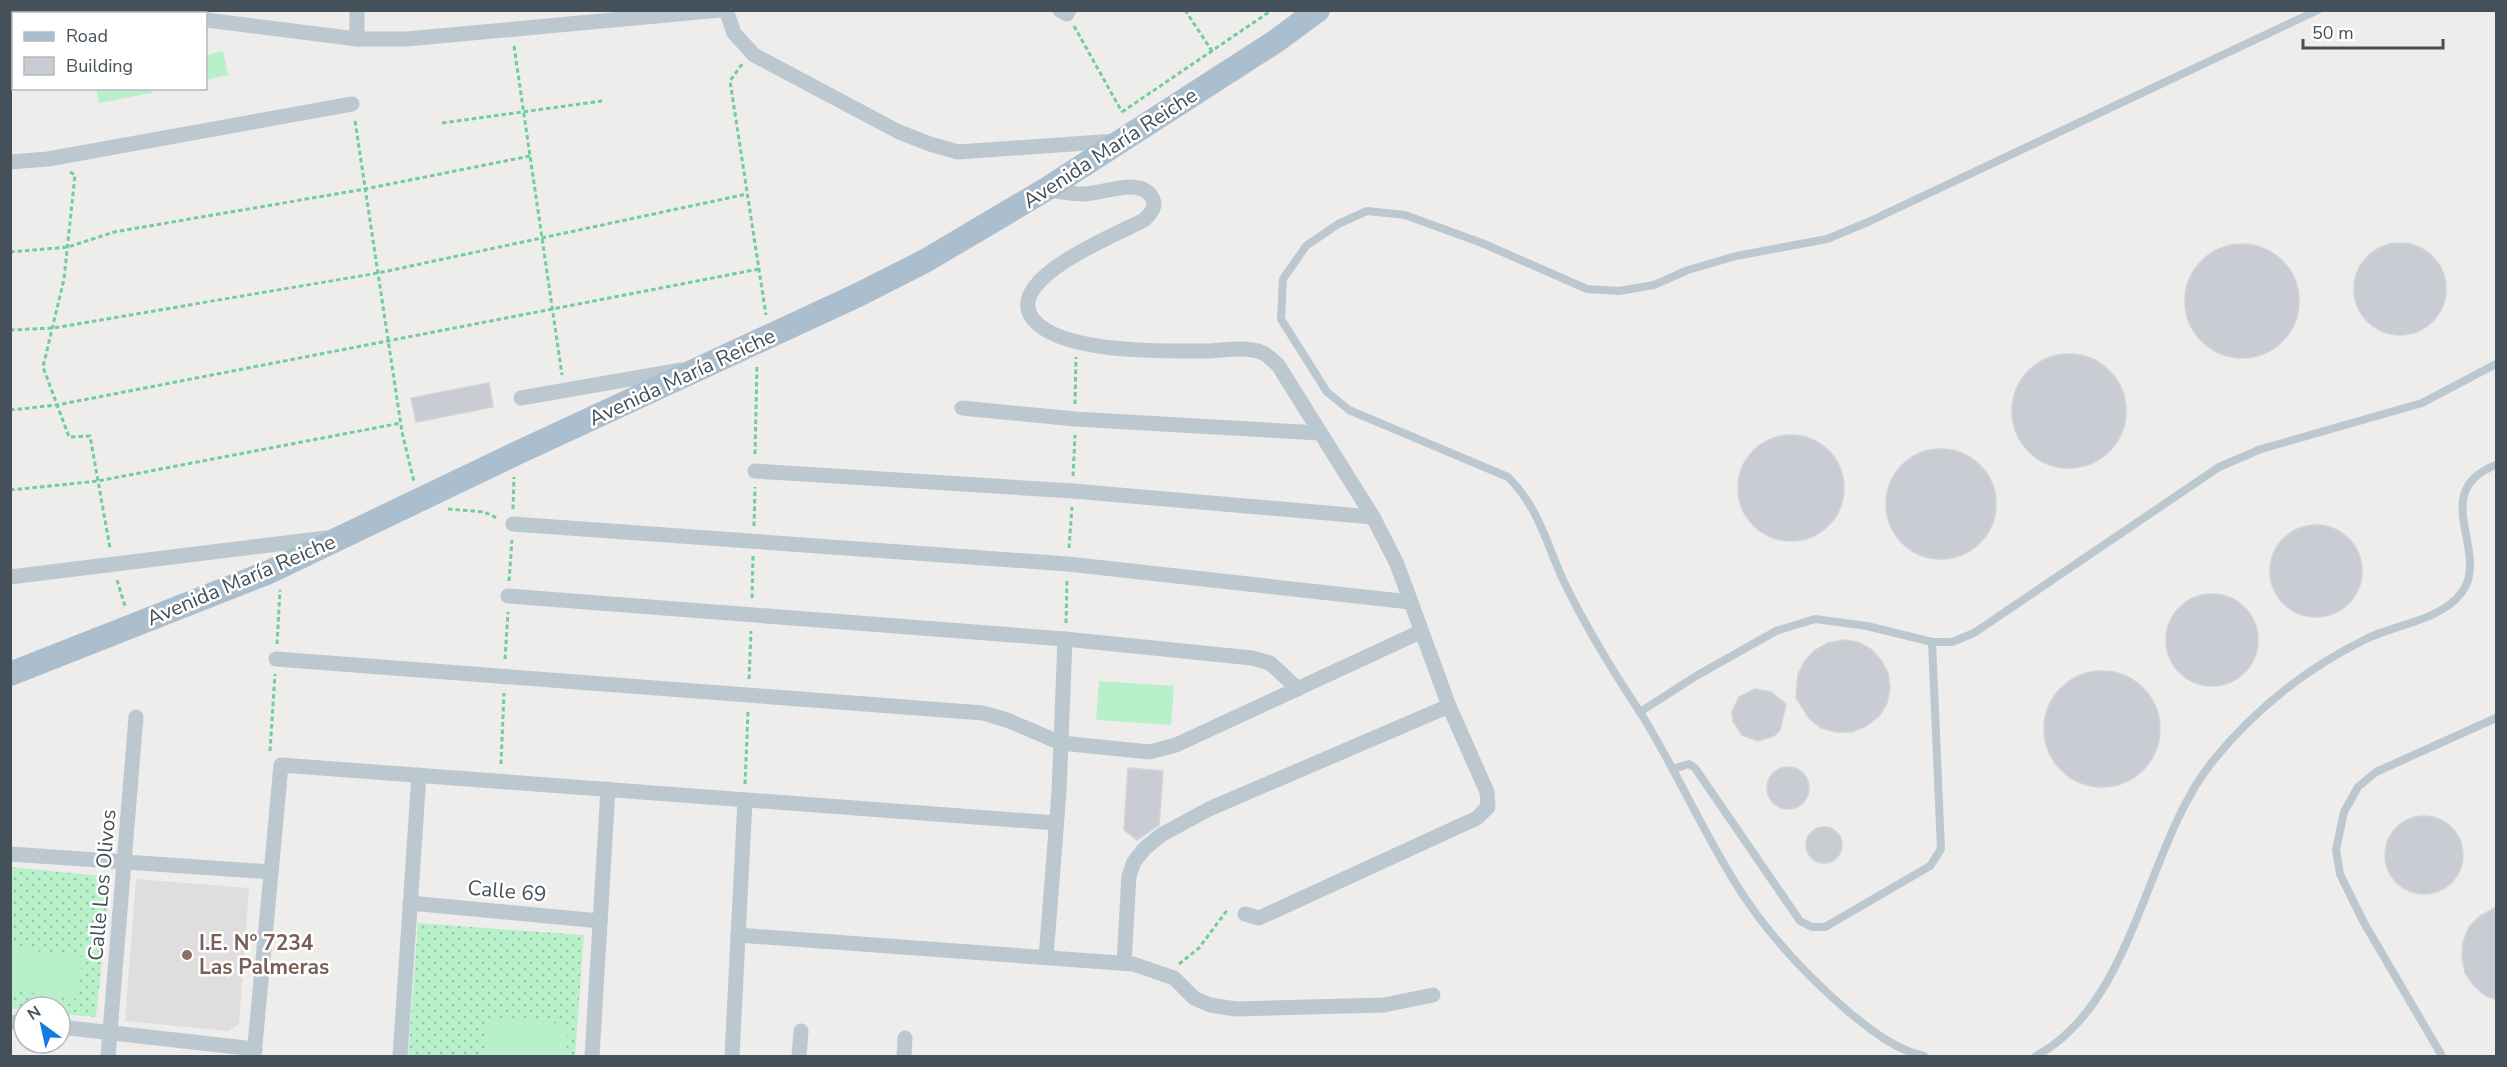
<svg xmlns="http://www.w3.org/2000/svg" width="2507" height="1067" font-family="'Nunito Sans',sans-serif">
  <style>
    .education { fill: #e0ddde }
    .grass { fill: url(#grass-dots) }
    .garden { fill: #b8f0ca }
    .building { fill: #c9ccd2; stroke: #d0d3d9; stroke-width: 1.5 }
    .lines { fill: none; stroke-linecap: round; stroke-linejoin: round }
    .path { stroke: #6fce9a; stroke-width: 3; stroke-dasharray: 4.5 3; stroke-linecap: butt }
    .service { stroke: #bcc8d0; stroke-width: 8 }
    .minor { stroke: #bcc8d0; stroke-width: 15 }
    .primary { stroke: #abbecd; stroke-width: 24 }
    .education-dot { fill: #8d6e63; stroke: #fff; stroke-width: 2 }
    .labels { text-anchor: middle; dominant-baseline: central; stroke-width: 5; stroke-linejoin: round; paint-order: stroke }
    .street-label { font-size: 21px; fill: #44515a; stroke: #fff }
    .education-label { font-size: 21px; font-weight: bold; fill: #785e54; stroke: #fff; text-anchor: start }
  </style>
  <defs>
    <pattern id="grass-dots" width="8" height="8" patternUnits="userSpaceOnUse" patternTransform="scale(1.5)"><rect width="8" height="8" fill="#b8f0ca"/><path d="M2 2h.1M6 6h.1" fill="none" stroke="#97c5a7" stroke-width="1.8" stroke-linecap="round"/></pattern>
  </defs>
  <rect width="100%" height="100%" fill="#efecec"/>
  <polygon class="education" points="136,879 249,888 239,1024 228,1031 125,1021"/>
  <g class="grass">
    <polygon points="10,867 111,877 96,1017 60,1014 60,1007 11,1009"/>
    <polygon points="418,923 584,935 575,1056 408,1056"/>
  </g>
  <g class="garden">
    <polygon points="223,51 228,75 206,80 206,55"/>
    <polygon points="96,89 151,89 152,93 99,103"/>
    <polygon points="1099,681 1174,686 1171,725 1096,720"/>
    <polygon points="11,948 83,957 78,999 11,990"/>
    <polygon points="487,1019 568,1024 566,1056 484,1056"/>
  </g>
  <g class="building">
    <circle cx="2400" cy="289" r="46"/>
    <circle cx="2242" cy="301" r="57"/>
    <circle cx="2069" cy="411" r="57"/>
    <polygon points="489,383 493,407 416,422 411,398"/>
    <circle cx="1791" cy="488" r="53"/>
    <circle cx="1941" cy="504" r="55"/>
    <circle cx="2316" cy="571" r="46"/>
    <circle cx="2212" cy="640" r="46"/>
    <polygon points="1843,640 1858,642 1871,649 1881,660 1888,673 1890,688 1887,703 1879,716 1866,726 1852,732 1836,732 1821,728 1809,718 1796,698 1798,674 1805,661 1815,650 1828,643"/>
    <circle cx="2102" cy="729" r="58"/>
    <polygon points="1755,689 1771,692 1786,704 1780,730 1774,736 1758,741 1742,735 1733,721 1732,712 1739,697"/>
    <circle cx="1788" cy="788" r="21"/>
    <polygon points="1128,768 1163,771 1159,825 1137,840 1124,830"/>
    <circle cx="2424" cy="855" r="39"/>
    <circle cx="1824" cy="845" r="18"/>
    <polygon points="2496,907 2496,999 2486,996 2474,986 2465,973 2462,957 2463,942 2469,927 2480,916"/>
  </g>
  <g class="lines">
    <g class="path">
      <polyline points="1185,10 1212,51"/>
      <polyline points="1074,26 1122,112"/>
      <polyline points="514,46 562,375"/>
      <polyline points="742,64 730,81 766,315"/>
      <polyline points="1122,112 1272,10"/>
      <polyline points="355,121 402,432 414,482"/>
      <polyline points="442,123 602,101"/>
      <polyline points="70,172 75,175 64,279 43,367 69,437 90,436 110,548"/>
      <polyline points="10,252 68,247 114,232 365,189 530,156"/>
      <polyline points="10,330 53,328 378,273 747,194"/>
      <polyline points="1075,404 1076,357"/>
      <polyline points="10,410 57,405 759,269"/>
      <polyline points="755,454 757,364"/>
      <polyline points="1073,476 1075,435"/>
      <polyline points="10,490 98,481 401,423"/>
      <polyline points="448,509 484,512 497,518"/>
      <polyline points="513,509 514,477"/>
      <polyline points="754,526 755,487"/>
      <polyline points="1069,548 1072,507"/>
      <polyline points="117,580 125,606"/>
      <polyline points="509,581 512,540"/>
      <polyline points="752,598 753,556"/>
      <polyline points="1066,623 1067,581"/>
      <polyline points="277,644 280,590"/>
      <polyline points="505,659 508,612"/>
      <polyline points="749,679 751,631"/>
      <polyline points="270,751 275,674"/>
      <polyline points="501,764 504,693"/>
      <polyline points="745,784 748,712"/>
      <polyline points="1179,964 1199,948 1228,909"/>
    </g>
    <g class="service">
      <path d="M1640 712C1614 673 1589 632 1568 590 1547 549 1542 511 1508 477L1349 410 1327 392 1281 319 1283 279 1306 246 1338 224 1367 211 1405 215 1482 243 1587 289 1619 291 1654 285 1688 270 1736 256 1827 239 1868 222 2318 10"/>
      <polyline points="1673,769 1689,764 1695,768 1800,921 1812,927 1825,927 1930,866 1941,849 1932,642"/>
      <path d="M1924 1056C1896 1050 1872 1031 1850 1013 1808 977 1765 931 1736 884 1701 828 1675 768 1640 712L1696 676 1776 631 1815 619 1867 626 1932 642H1952L1974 633 2219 467 2261 449 2422 403 2496 364"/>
      <path d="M2036 1056C2135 1003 2145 846 2212 762 2254 710 2305 669 2366 639 2396 624 2441 621 2462 592 2491 553 2427 491 2496 465"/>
      <polyline points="2442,1056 2363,921 2340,874 2336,850 2344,812 2358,787 2376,772 2496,718"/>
    </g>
    <g class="minor">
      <polyline points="130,10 154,14"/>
      <polyline points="726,10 734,33 754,55 899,132 930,144 958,152 1115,141"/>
      <polyline points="1060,10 1067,14 1069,10"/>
      <polyline points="206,20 357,39 406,39 721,10"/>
      <polyline points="357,39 357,10"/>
      <polyline points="10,162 48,159 352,104"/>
      <path d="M1045 190C1058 191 1071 194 1083 194 1103 194 1138 177 1151 196 1158 206 1151 213 1144 220 1118 234 1002 279 1033 319 1060 354 1166 351 1209 351 1225 350 1248 346 1263 353 1268 355 1273 361 1278 365L1373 517 1397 564 1449 706 1487 792 1488 807 1477 818 1259 918 1245 914"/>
      <polyline points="521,398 681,370"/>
      <polyline points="962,408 1075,419 1320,433"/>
      <polyline points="755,471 1073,491 1373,517"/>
      <polyline points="513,524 1068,564 1410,602"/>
      <polyline points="10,577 326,538"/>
      <polyline points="508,596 1065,639 1252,658 1270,663 1298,689"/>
      <polyline points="276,659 983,713 1007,720 1061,743 1149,752 1176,745 1420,632"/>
      <polyline points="10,854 271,872"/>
      <polyline points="410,903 600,921"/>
      <polyline points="738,935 1133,964 1174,978 1194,998 1210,1005 1236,1009 1384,1005 1433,995"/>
      <polyline points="1046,957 1059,792 1065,639"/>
      <polyline points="1124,963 1129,876 1134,862 1144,849 1161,835 1209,809 1449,706"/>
      <polyline points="10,1022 24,1023"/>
      <polyline points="60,1027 255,1049"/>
      <polyline points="108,1056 136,717"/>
      <polyline points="254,1056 281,765 1056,823"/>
      <polyline points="400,1056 419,775"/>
      <polyline points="592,1056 608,789"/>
      <polyline points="732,1056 745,800"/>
      <polyline points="799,1056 801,1031"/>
      <polyline points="904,1056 905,1038"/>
    </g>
    <polyline class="primary" points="10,674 269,572 515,454 858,295 925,261 1045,190 1276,41 1318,10"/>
  </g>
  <circle class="education-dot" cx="187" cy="955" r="6"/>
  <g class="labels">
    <g class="street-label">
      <text transform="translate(1110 148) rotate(-33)">Avenida María Reiche</text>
      <text transform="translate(682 377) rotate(-25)">Avenida María Reiche</text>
      <text transform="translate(241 580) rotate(-23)">Avenida María Reiche</text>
      <text transform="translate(102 885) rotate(-85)">Calle Los Olivos</text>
      <text transform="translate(507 891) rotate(5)">Calle 69</text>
    </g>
    <g class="education-label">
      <text x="199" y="943">I.E. N° 7234<tspan x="199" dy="24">Las Palmeras</tspan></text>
    </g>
  </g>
  <rect width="2507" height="1067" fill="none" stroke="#44515a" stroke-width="24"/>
  <rect x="12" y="12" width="195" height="78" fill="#ffffff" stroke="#b4b9bd" stroke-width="1.5"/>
  <rect x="24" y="32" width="30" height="9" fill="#abbecd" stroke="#b4b9bd" stroke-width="1.5"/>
  <text x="66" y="42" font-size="18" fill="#44515a">Road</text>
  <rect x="24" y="57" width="30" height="18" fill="#c9ccd2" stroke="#b4b9bd" stroke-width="1.5"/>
  <text x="66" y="72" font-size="18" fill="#44515a">Building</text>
  <g transform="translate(42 1025) rotate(327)"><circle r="28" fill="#ffffff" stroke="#b4b9bd" stroke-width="1.5"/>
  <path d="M0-4.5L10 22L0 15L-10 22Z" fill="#1379e3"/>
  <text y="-9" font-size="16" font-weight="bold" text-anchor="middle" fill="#44515a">N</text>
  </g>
  <path d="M2303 39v9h140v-9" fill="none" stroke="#44515a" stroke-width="3"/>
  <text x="2312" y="39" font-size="18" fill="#44515a" stroke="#ffffff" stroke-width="4.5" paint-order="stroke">50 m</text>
</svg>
